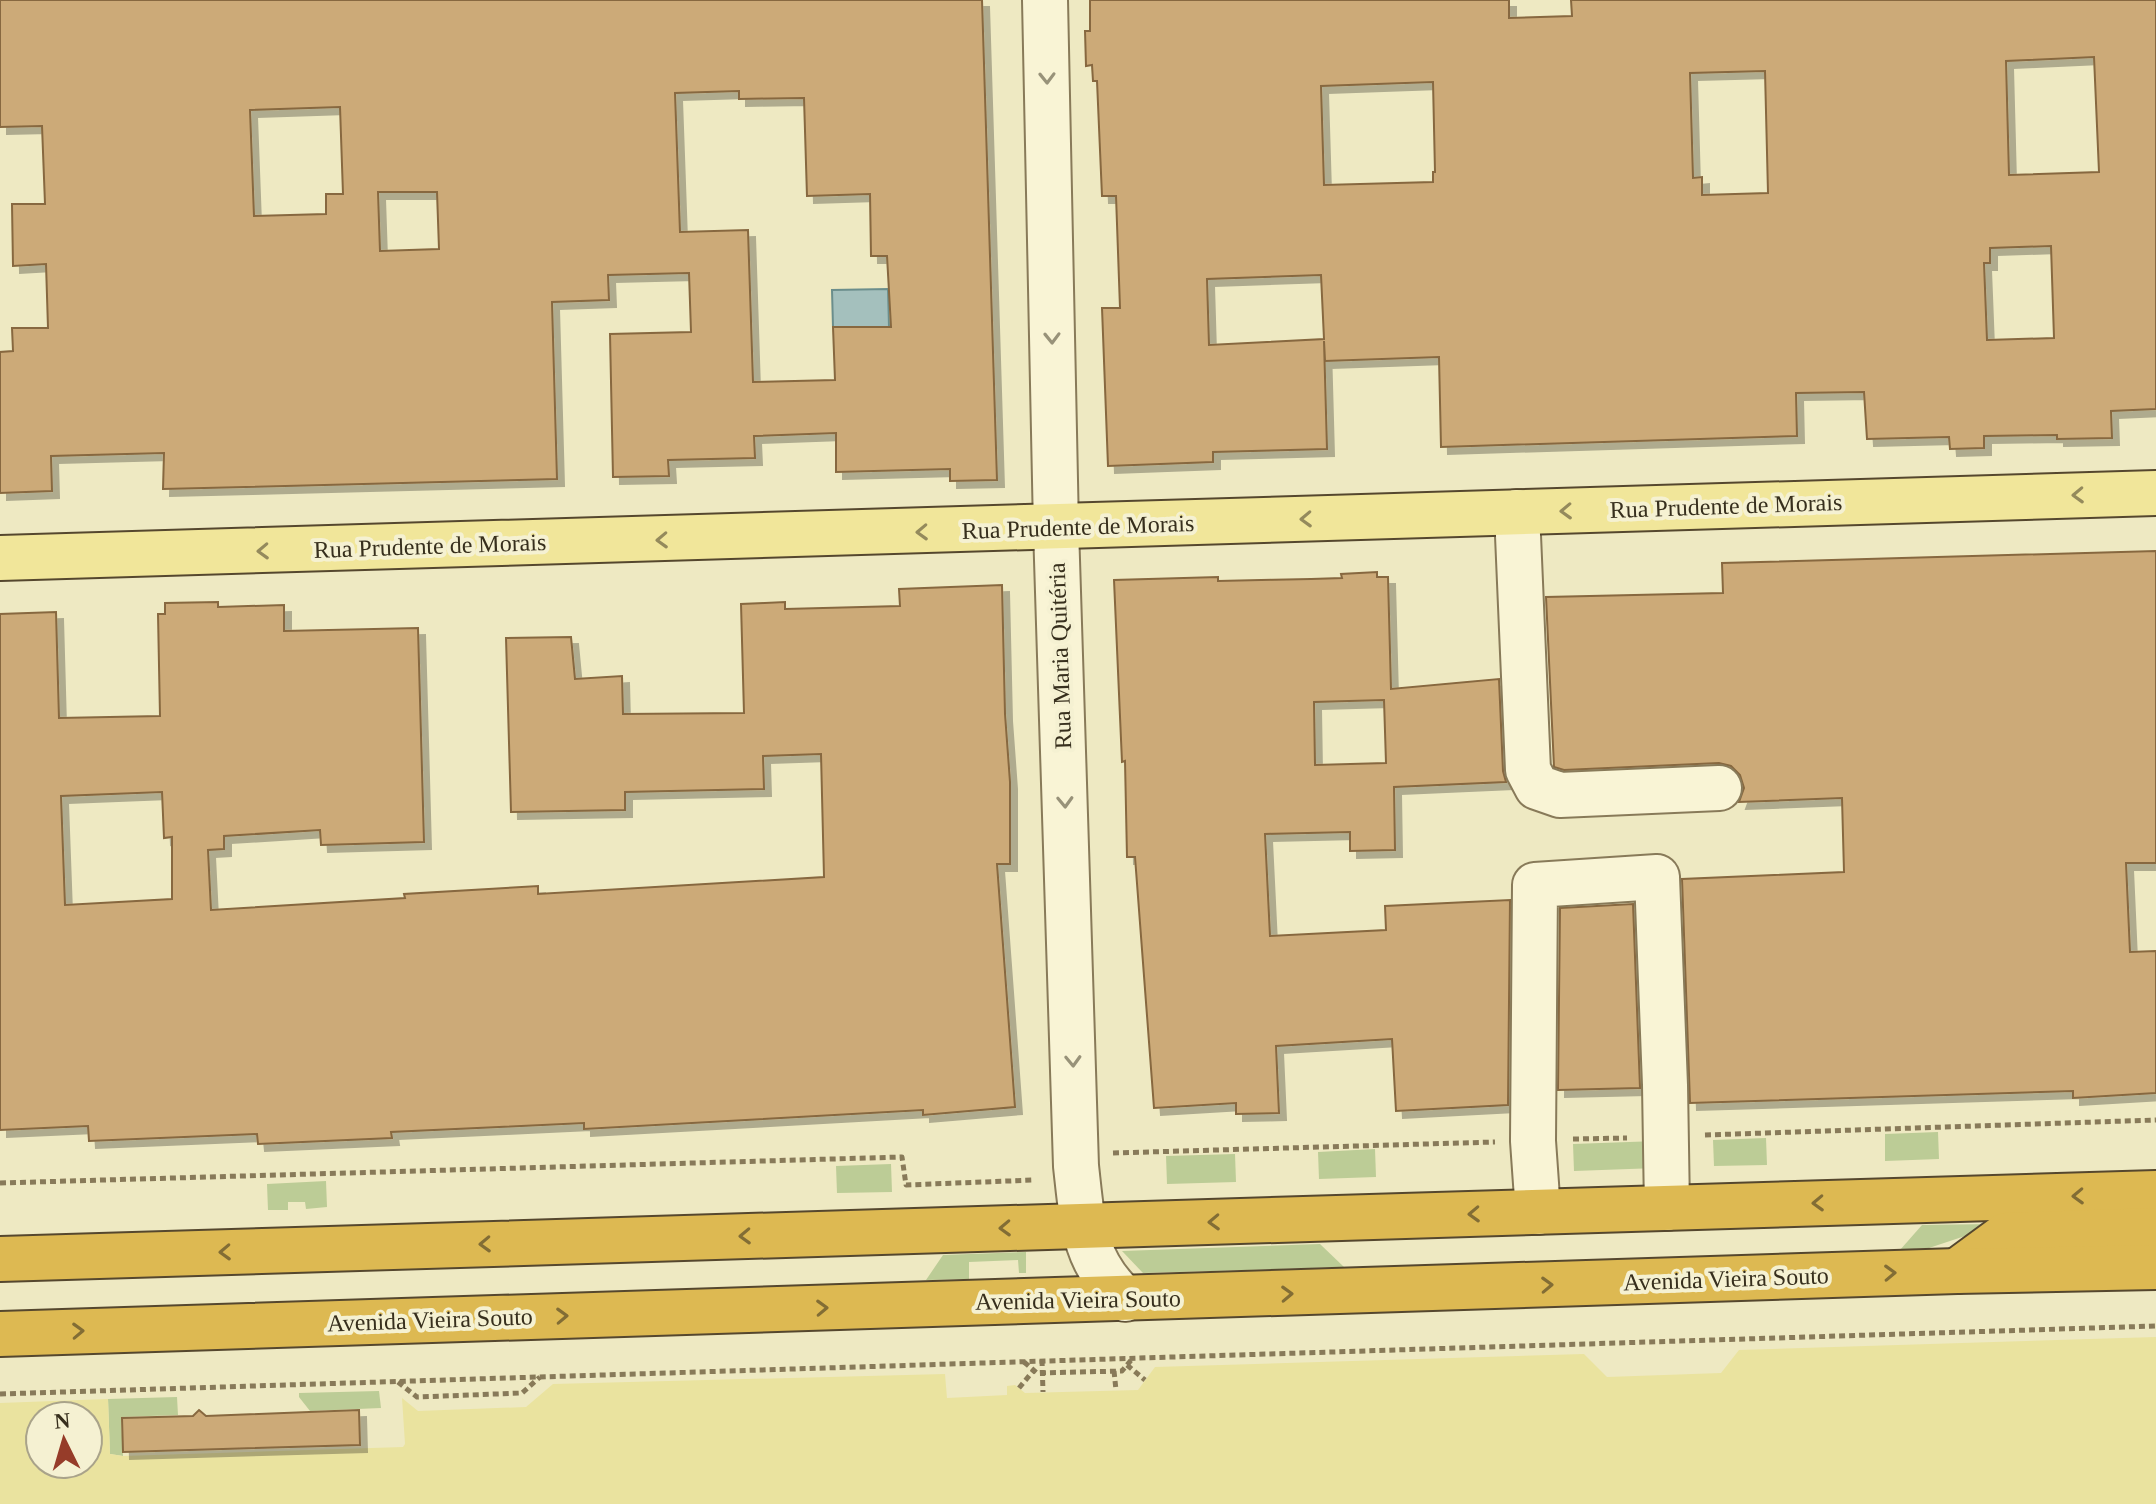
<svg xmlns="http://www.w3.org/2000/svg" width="2156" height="1504" font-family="Georgia,serif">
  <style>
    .green { fill: #bccc96 }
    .sand { fill: #eae39f; fill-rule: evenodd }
    .water { fill: #a4c0bd; stroke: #6b8e8c; stroke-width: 2 }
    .building { fill: #ccaa78; stroke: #87683f; stroke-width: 2; fill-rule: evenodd; filter: url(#shadow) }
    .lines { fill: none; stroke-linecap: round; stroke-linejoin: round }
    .minor-casing { stroke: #887a59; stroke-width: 48 }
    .major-casing { stroke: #55472e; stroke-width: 48 }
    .highway-casing { stroke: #55472e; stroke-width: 48 }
    .path { stroke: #887a59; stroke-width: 5; stroke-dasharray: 6 4; stroke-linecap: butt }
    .minor { stroke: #f9f4d5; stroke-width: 44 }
    .major { stroke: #f1e69a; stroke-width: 44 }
    .highway { stroke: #ddb952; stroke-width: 44 }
    .oneway { stroke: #989279 }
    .oneway2 { stroke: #948a5c }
    .oneway3 { stroke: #826d35 }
    .labels { text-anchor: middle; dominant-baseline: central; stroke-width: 8; stroke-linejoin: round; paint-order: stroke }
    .street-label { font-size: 24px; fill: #372f1d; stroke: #f5f1d2 }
  </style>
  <defs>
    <filter id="shadow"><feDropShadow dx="7" dy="7" stdDeviation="0" flood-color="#0004"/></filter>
  </defs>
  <rect width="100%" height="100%" fill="#eee9c2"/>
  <g class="green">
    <polygon points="1938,1132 1939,1159 1885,1161 1885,1134"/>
    <polygon points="1766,1138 1767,1165 1714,1166 1713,1140"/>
    <polygon points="1657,1141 1657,1168 1574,1171 1573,1144"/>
    <polygon points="1375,1149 1376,1177 1319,1179 1318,1152"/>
    <polygon points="1235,1154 1236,1182 1167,1184 1166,1156"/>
    <polygon points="891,1164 892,1192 837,1193 836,1166"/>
    <polygon points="326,1181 327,1207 306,1209 305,1202 288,1202 288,1210 268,1210 267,1184"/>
    <polygon points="1992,1224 1992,1227 1929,1248 1900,1250 1922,1225"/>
    <polygon points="1320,1244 1344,1267 1143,1273 1122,1251"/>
    <polygon points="1026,1252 1026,1273 1019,1273 1018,1260 969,1262 969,1279 926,1280 943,1255"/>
    <polygon points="379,1391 381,1408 310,1411 299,1397 299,1393"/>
    <polygon points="177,1397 178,1415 121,1417 123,1456 110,1454 108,1399"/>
  </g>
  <path class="sand" d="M2156 1337V1504H0V1403L108 1399 110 1454 123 1456 403 1447 405 1444 402 1398 418 1411 526 1407 553 1384 945 1374 947 1398 1007 1395V1386L1015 1385 1025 1393 1138 1390 1155 1367 1584 1354 1607 1377 1721 1373 1739 1350ZM40 1416H88V1464H40Z"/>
  <polygon class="water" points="888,289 889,327 833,327 832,290"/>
  <g class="building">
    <path d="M0 0H982L997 480 950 481V469L836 472V433L754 436 755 458 668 460 669 476 613 477 610 334 691 332 689 273 608 275 609 300 552 302 557 479 163 489 164 453 51 456 52 491 0 493V352L13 351 12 328H48L46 264 13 266 12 204H45L42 126 0 127ZM739 91V99L804 98 807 196 870 194 871 256H887L891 327H833L835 380 753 382 748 230 680 232 675 93ZM340 107 343 194H326V214L254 216 250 110ZM378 192H437L439 249 380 251Z"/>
    <path d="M1090 0H1509V18L1572 16 1571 0H2156V409L2111 411 2112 438 2057 439V435L1984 436V448L1950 449 1949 437 1867 439 1864 392 1796 393 1797 436 1441 447 1439 357 1325 361 1324 341 1327 449 1213 452V462L1108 466 1102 308H1120L1116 196H1102L1097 81H1093L1092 65 1086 66 1085 31H1090ZM2094 57 2099 172 2009 175 2006 61ZM1765 71 1768 193 1702 195V177L1693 178 1690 73ZM1433 82 1435 172H1433V182L1324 185 1321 86ZM2051 246 2054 338 1987 340 1984 263H1990V248ZM1321 275 1324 339 1209 345 1207 279Z"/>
    <polygon points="2156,551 2156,863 2126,863 2130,952 2156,951 2156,1093 2073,1098 2073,1091 1690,1103 1682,879 1844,872 1842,798 1739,802 1744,788 1740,775 1731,766 1719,763 1564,770 1554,767 1546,597 1723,593 1722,563"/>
    <path d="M1377 572V577H1388L1391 689 1499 679 1503 771 1506 782 1394 787 1395 850 1350 851V832L1265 834 1270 936 1386 930 1385 906 1510 900 1508 1105 1396 1111 1392 1039 1276 1046 1279 1113 1236 1114V1103L1154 1108 1135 857H1127L1125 761 1122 762 1114 580 1218 577V581L1311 579 1342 578 1341 574ZM1384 700 1386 763 1315 765 1314 702Z"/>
    <path d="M1002 585 1005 714 1010 782V864H997L1015 1107 923 1115V1110L584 1129V1123L391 1132 392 1138 258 1144 257 1134 89 1141 88 1126 0 1130V614L56 612 59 718 160 716 158 614H165V603L218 602V607L284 605V631L418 628 424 842 321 845 320 830 224 836V849L208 850 211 910 405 898 404 894 538 886V894L824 877 821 754 763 756 764 789 625 792V810L511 812 506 638 571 637 575 679 622 676 623 714 744 713 741 604 785 602V609L900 606 899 589ZM162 792 164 838 172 837V899L65 905 61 796Z"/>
    <polygon points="1633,904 1640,1088 1558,1090 1560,908"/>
    <polygon points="199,1410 206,1416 359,1410 360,1445 123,1452 122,1418 193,1416"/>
  </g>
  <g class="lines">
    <defs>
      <g id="minor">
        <path d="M1045 0 1056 528 1076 1166C1082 1219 1083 1261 1125 1299"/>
        <polyline points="1517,512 1528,770 1537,787 1560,795 1719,788"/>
        <polyline points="1538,1212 1533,1141 1535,885 1657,877 1665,1085 1667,1208"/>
      </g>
      <polyline id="major" points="0,558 2156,493"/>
      <g id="highway">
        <polyline points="0,1259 2156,1193"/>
        <polyline points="1957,1271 2006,1235 2156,1230"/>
        <polyline points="0,1334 1957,1271 2156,1267"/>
      </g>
    </defs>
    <use href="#minor" class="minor-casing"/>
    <use href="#major" class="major-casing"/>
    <use href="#highway" class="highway-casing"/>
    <g class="path">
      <polyline points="1705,1135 2156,1120"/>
      <polyline points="1573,1139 1627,1138"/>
      <polyline points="1113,1153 1495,1142"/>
      <polyline points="0,1183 902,1157 906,1185 1034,1180"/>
      <polyline points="1042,1360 1043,1392"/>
      <polyline points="1024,1362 1037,1373 1122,1371 1132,1359"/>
      <polyline points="1127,1365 1145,1380"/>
      <polyline points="1114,1371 1116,1390"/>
      <polyline points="398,1382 417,1397 522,1393 540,1377"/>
      <polyline points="1019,1388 1034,1370"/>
      <polyline points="0,1394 2156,1326"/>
    </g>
    <use href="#minor" class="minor"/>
    <use href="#major" class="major"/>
    <use href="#highway" class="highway"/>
  </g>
  <defs><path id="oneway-chevron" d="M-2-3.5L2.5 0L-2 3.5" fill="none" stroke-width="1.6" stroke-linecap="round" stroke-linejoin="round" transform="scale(2)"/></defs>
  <g class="oneway">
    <use href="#oneway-chevron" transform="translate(1047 78) rotate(89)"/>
    <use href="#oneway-chevron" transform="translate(1052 338) rotate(89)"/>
    <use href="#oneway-chevron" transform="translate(1065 802) rotate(88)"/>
    <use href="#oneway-chevron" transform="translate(1073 1061) rotate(88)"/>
  </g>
  <g class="oneway2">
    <use href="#oneway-chevron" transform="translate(2078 495) rotate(178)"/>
    <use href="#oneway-chevron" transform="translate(1566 511) rotate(178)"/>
    <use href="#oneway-chevron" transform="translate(1306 519) rotate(178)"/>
    <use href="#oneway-chevron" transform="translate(922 532) rotate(178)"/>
    <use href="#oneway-chevron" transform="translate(662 540) rotate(178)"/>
    <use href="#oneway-chevron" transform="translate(263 551) rotate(178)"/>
  </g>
  <g class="oneway3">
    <use href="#oneway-chevron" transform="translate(2078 1196) rotate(178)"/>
    <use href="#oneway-chevron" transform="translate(1818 1203) rotate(178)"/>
    <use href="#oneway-chevron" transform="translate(1474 1214) rotate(178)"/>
    <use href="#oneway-chevron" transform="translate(1214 1222) rotate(178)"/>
    <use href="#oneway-chevron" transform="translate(1005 1228) rotate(178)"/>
    <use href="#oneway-chevron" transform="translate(745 1236) rotate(178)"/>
    <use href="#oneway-chevron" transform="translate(485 1244) rotate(178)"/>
    <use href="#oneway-chevron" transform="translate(225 1252) rotate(178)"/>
    <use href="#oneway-chevron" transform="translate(1890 1273) rotate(-2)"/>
    <use href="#oneway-chevron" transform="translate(1547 1285) rotate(-2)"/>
    <use href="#oneway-chevron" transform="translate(1287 1294) rotate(-2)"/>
    <use href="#oneway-chevron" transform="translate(822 1308) rotate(-2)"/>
    <use href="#oneway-chevron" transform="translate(562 1316) rotate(-2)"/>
    <use href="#oneway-chevron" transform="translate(78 1331) rotate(-2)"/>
  </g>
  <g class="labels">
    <g class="street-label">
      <text transform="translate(1726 506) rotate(-2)">Rua Prudente de Morais</text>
      <text transform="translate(1078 527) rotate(-2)">Rua Prudente de Morais</text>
      <text transform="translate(430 546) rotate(-2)">Rua Prudente de Morais</text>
      <text transform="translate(1060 656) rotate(-92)">Rua Maria Quitéria</text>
      <text transform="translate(1726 1279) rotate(-2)">Avenida Vieira Souto</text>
      <text transform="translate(1078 1300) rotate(-1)">Avenida Vieira Souto</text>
      <text transform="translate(430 1320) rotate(-2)">Avenida Vieira Souto</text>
    </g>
  </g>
  <g transform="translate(64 1440) rotate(355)"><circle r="38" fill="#f5f1d2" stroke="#a9a38a" stroke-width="2"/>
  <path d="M0-6L14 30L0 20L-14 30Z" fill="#963c29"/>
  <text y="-12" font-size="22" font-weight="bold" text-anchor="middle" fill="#372f1d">N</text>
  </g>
</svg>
